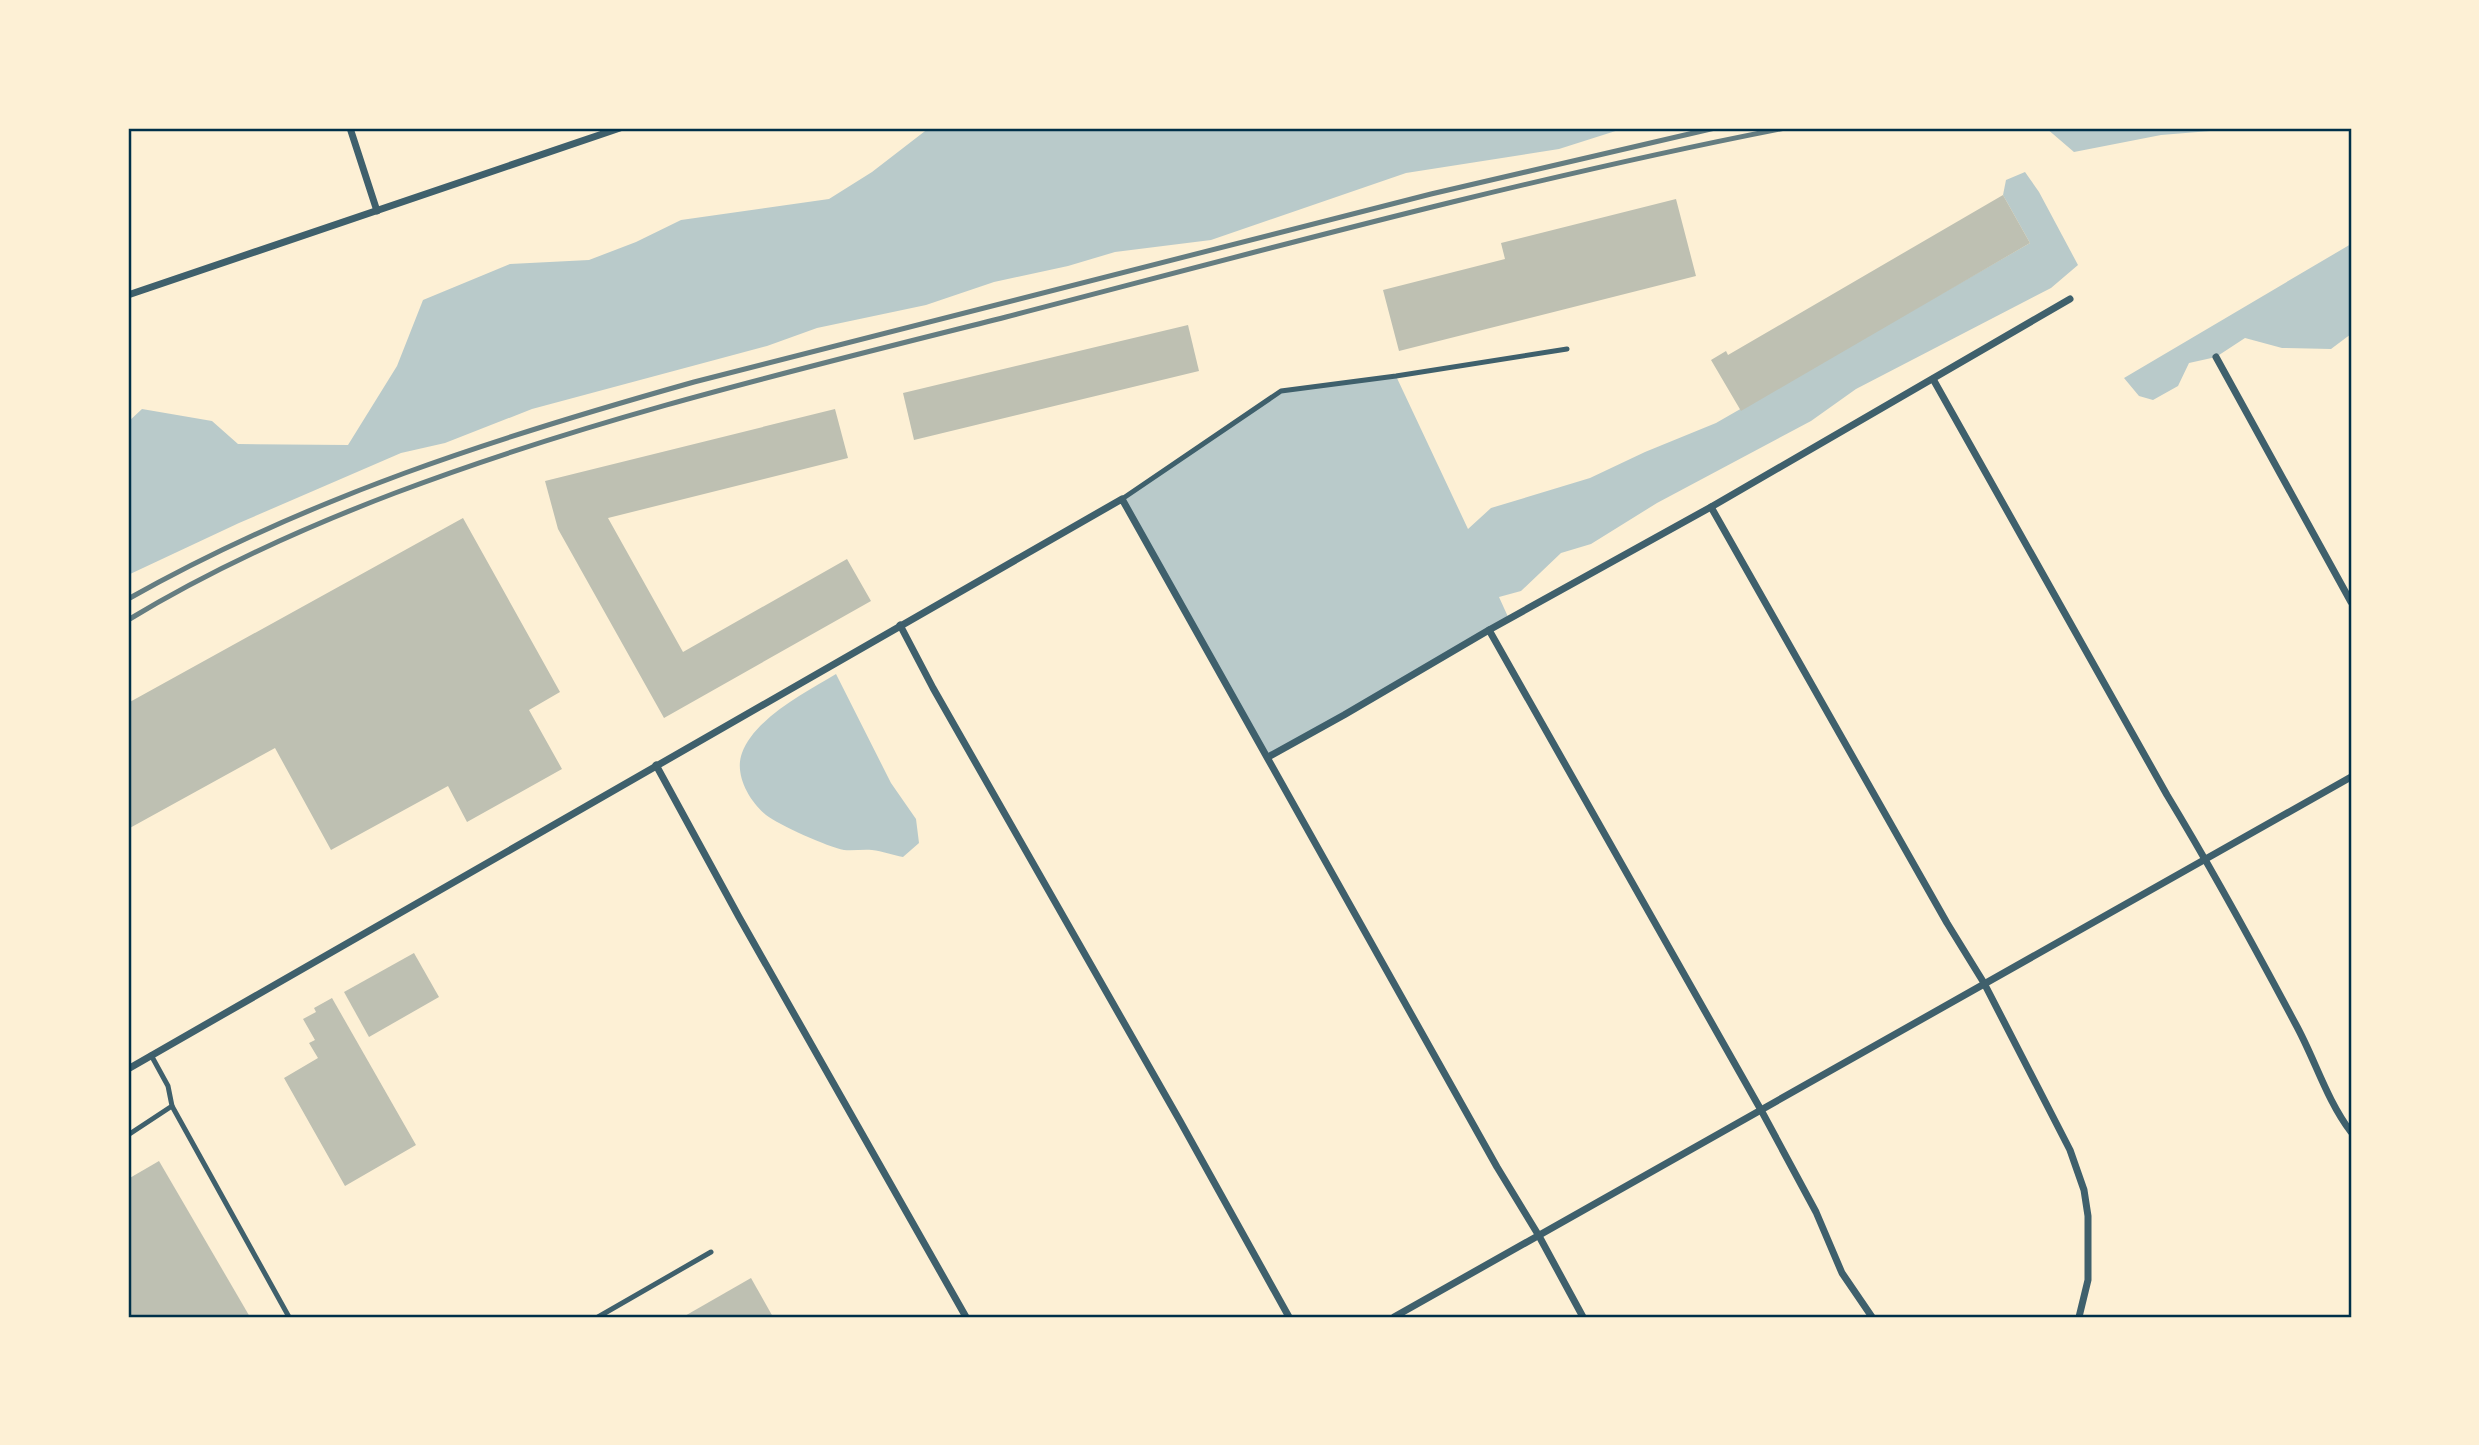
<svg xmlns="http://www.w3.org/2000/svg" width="2479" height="1445" font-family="'Golos Text',sans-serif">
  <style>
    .green { fill: #b9caca }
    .building { fill: #bec0b2 }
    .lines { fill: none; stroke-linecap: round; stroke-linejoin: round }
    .service { stroke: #3f606c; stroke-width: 5 }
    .minor { stroke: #3f606c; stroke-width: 7 }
    .rail { stroke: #657d81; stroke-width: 5 }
    .neatline { fill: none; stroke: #003049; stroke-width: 2.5 }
  </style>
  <rect width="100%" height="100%" fill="#fdf0d5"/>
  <g class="green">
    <polygon points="929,128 1625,128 1559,149 1406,173 1211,240 1115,252 1068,266 994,282 926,305 817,328 767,346 532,409 445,443 401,453 239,523 128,575 128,422 142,409 212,421 238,444 348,445 397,366 423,300 510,264 589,260 636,242 681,220 829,199 872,172"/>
    <polygon points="2046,128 2247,128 2161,135 2074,152"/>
    <polygon points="2025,172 2039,192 2078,265 2051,288 1856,389 1811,421 1657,503 1591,544 1561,553 1521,591 1499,597 1509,619 1268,757 1122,499 1281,391 1396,376 1468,529 1491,508 1590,478 1645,452 1716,423 2030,243 2003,195 2006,180"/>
    <polygon points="2351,244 2351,334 2331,349 2282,348 2245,338 2216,357 2189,363 2178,386 2153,400 2139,396 2124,378"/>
    <path d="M836 674 891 783 916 819 919 843 903 857C893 855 882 851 872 850 863 849 853 851 844 850 828 847 779 825 766 815 749 801 734 774 742 753 755 718 806 692 836 674Z"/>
  </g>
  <g class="building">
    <polygon points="2003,195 2030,243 1741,411 1711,360 1726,351 1728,355"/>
    <polygon points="1676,199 1696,276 1399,351 1383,290 1505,259 1501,243"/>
    <polygon points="1188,325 1199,371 914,440 903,393"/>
    <polygon points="835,409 848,458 608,518 683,652 847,559 871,601 664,718 558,529 545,481"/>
    <polygon points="463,518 560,692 529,710 562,769 467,822 448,786 331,850 275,748 128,829 128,703"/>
    <polygon points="414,953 439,997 369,1037 344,992"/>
    <polygon points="332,998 416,1145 345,1186 284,1078 318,1058 309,1043 315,1040 303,1019 316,1012 314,1008"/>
    <polygon points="159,1161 250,1317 128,1317 128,1179"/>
    <polygon points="751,1278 773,1317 683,1317"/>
  </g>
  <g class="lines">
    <g class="service">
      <polyline points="1122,499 1281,391 1396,376 1567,349"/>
      <polyline points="172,1106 289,1317"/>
      <polyline points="128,1135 172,1106 168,1086 151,1055"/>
      <polyline points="598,1317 711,1252"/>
    </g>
    <g class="minor">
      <polyline points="350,128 377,211"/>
      <polyline points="128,295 620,128"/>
      <polyline points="2216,357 2351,602"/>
      <path d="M1933 379 2167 795C2212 869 2254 946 2295 1023 2315 1059 2326 1099 2351 1132"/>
      <polyline points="1711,507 1947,923 1984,983 2070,1150 2084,1190 2088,1216 2088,1280 2079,1317"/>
      <polyline points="900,625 933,688 1180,1121 1289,1317"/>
      <polyline points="1489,630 1761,1110 1816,1212 1842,1273 1872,1317"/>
      <polyline points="1268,757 1344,715 1489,630 1711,507 2070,299"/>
      <polyline points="656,765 739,917 966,1317"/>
      <polyline points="128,1069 1122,499 1497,1167 1539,1236 1583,1317"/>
      <polyline points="1394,1317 2351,777"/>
    </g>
    <g class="rail">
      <path d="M128 599C309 497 495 438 694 382L1431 194 1715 128"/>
      <path d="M128 620C212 569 303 528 395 493 593 418 800 369 1006 317 1264 250 1523 179 1785 128"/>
    </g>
  </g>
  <rect width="2479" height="1445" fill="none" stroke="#fdf0d5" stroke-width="259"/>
  <rect x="130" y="130" width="2220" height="1186" class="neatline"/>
</svg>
